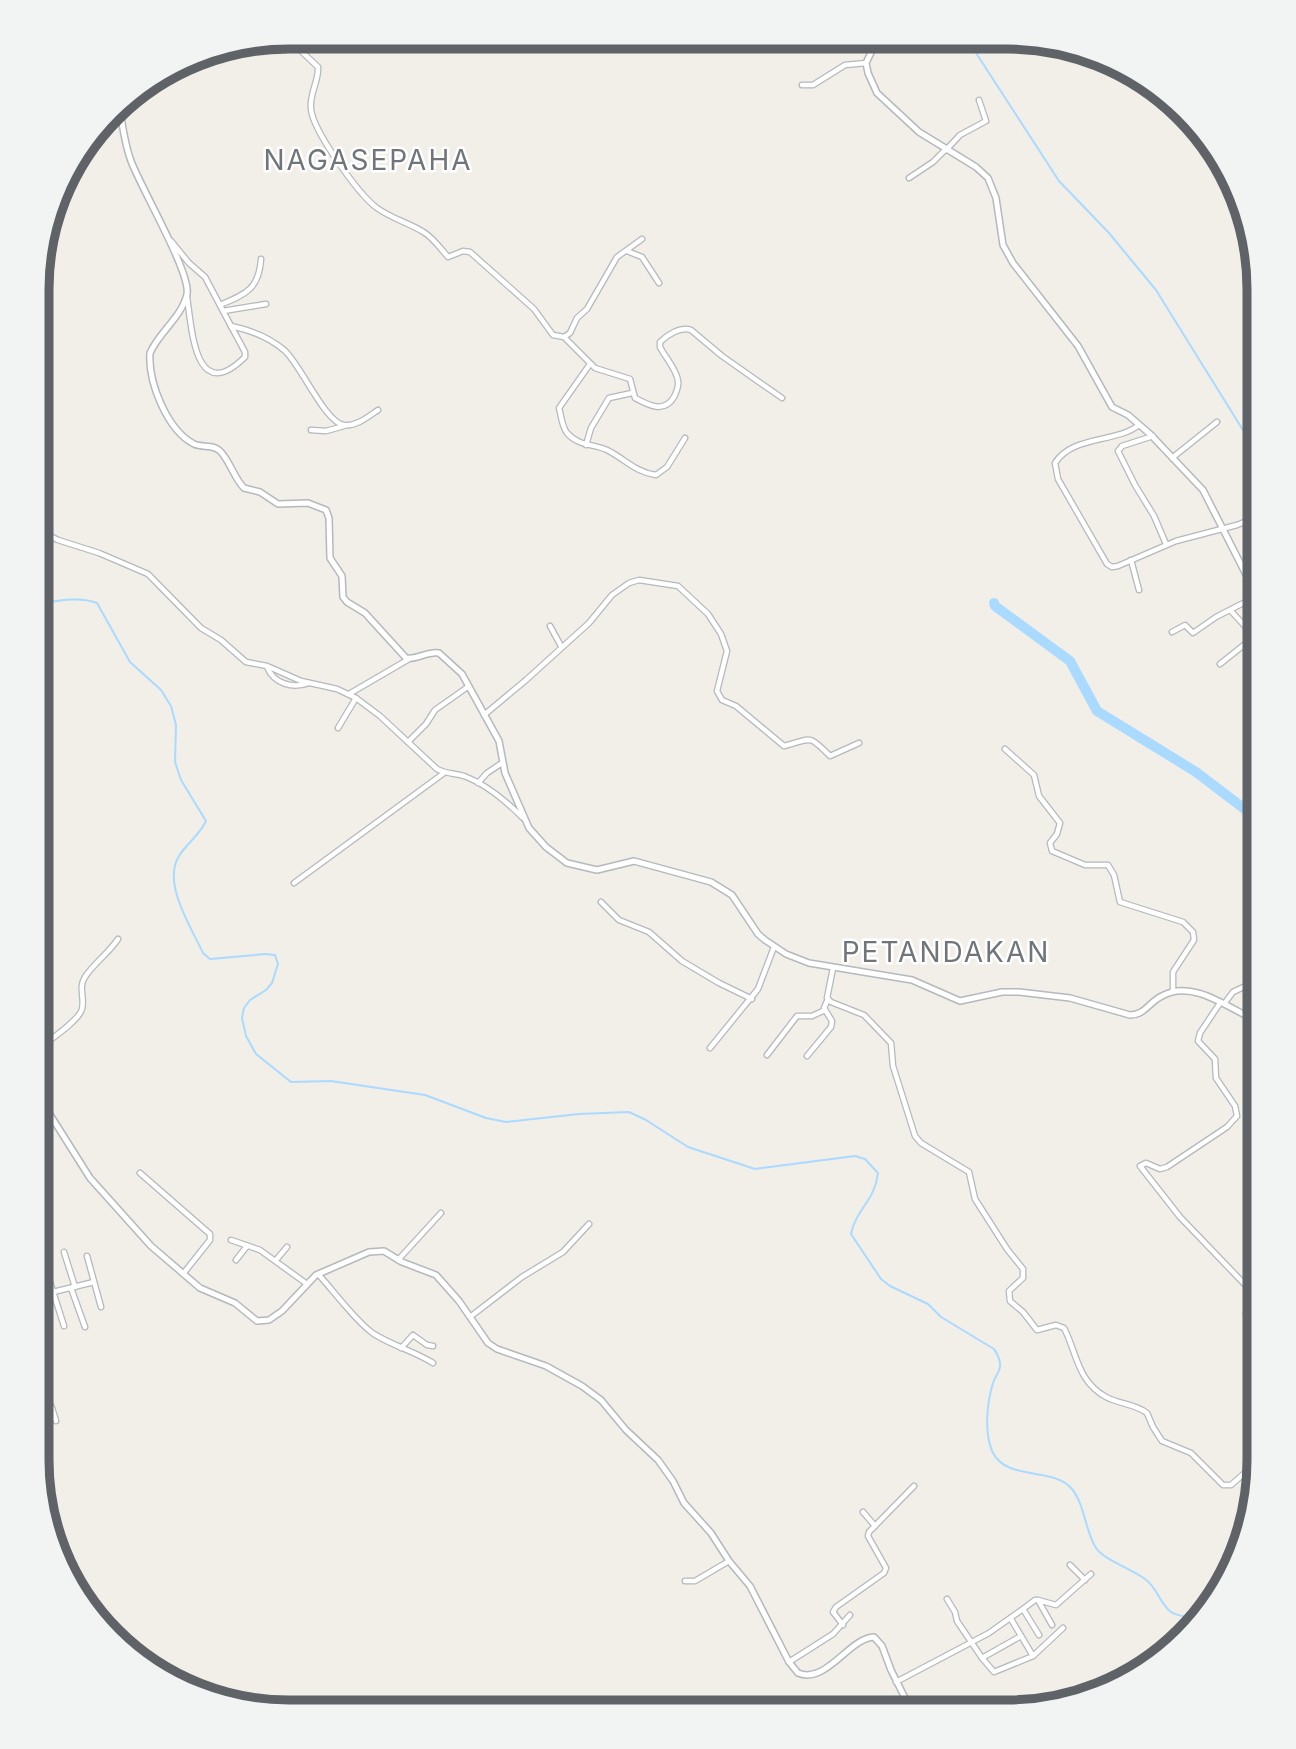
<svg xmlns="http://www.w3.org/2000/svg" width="1296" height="1749" font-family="Inter,sans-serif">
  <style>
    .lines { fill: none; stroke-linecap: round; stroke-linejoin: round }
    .stream { stroke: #aadaff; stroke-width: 2 }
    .river { stroke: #aadaff; stroke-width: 10 }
    .minor-casing { stroke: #b5b8bc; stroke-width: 7 }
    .tertiary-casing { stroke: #b5b8bc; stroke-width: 8 }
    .minor { stroke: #fff; stroke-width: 4.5 }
    .tertiary { stroke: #fff; stroke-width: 5 }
    .labels { text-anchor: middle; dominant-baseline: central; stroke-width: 5; stroke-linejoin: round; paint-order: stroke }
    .quarter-label { font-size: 28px; letter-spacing: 2px; fill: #70757a; stroke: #fff }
    .rim { fill: none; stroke: #5f6368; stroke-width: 9 }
  </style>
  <rect width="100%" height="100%" fill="#f1efe8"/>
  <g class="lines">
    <g class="stream">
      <polyline points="967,39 1059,181 1109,233 1156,290 1251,443 1259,452"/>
      <path d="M38 604C57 601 79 596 97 603L130 662 161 690 171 706 176 725 175 762 181 780 206 821C199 836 187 843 179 856 162 883 191 927 203 953L210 959 266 954 275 955 278 964 272 983 266 990 250 1000 244 1008 242 1018 246 1036 256 1054 291 1082 331 1081 425 1095 486 1118 506 1122 579 1114 629 1112 646 1120 688 1147 755 1169 855 1156 865 1159 878 1173C875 1201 856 1209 851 1234L881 1279 890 1286 928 1304 941 1317 994 1349C997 1354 1000 1358 1000 1364 1001 1371 995 1376 993 1383 987 1403 984 1431 992 1451 1006 1482 1053 1466 1072 1489 1085 1505 1085 1531 1096 1548 1104 1560 1132 1569 1145 1579 1157 1587 1160 1604 1171 1612 1179 1617 1188 1617 1197 1618"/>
    </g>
    <polyline class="river" points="994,603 995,606 1070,661 1097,711 1196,772 1259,820"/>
    <defs>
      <g id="minor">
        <path d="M292 37 299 49 318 67C319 81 309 94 311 109 313 131 359 195 377 208 392 219 410 223 425 233 434 239 441 249 448 257L463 251 470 252 534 309 553 335 564 337 595 368 630 379 635 398C648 405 664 414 674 397 676 393 679 387 678 381 677 370 665 357 660 347V342C667 335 681 326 691 330L722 356 782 398"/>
        <polyline points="802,85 813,85 845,65 866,63"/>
        <polyline points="121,101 129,104 155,90 186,63"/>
        <polyline points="946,150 960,135 986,121 979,100"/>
        <polyline points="909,178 933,162 945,150"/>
        <path d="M171 241 189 263 205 277 231 326C250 330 269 337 284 350 300 363 325 423 344 425 356 427 369 416 378 410"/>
        <polyline points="627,251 642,257 659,283"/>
        <path d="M187 297C192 330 195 406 245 357V352L231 326"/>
        <path d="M220 305C246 294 259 289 261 259"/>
        <polyline points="223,311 266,304"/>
        <polyline points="564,337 570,333 577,318 587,309 617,257 642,239"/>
        <path d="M590 364 559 408C561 415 562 427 567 433 578 446 594 444 607 450 625 459 635 472 656 475L667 467 685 438"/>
        <path d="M1139 425C1116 443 1073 435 1055 463L1058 479 1107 564 1112 567 1118 566 1176 541 1237 525 1259 516"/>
        <polyline points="311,430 326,431 344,426"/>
        <polyline points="1153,436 1122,446 1118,451 1135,485 1154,516 1166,544"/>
        <polyline points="586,445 591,428 609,398 632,393"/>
        <polyline points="1172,458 1217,422"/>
        <path d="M38 530 58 540 99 553 148 574 201 628 221 640 246 662 267 666 301 681 337 689 356 698 380 716 437 769C446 774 455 773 464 776 486 784 507 802 523 818"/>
        <polyline points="1131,560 1139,590"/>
        <polyline points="1231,611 1254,636"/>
        <polyline points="550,626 561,646"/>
        <polyline points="1172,632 1185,625 1193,633 1216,617 1257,596"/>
        <polyline points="1220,664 1259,633"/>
        <path d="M267 667C274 684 293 689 309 683"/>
        <polyline points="349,694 409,659"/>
        <path d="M484 715 526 680 589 623 612 595 629 583 639 580 678 586 708 614 721 634 727 651 717 691 722 700 736 706 784 746C812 739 807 733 830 756L859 743"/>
        <polyline points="338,728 356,698"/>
        <polyline points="408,742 426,724 435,710 469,686"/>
        <polyline points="1005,749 1034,775 1039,796 1060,823 1057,834 1050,843 1052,851 1085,865 1108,865 1114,875 1120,902 1183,922 1193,932 1194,940 1173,972 1173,991"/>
        <polyline points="478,783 487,773 502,763"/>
        <polyline points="294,883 444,773"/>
        <polyline points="601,902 619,920 649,932 682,961 719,983 752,999"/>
        <path d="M833 968 827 998 831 1002 864 1015 891 1043 893 1066 915 1136 921 1143 969 1172 975 1199 1007 1249 1023 1269V1278L1009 1291 1010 1301 1023 1312 1037 1330 1056 1325 1064 1328C1077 1353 1077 1381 1106 1397 1119 1404 1135 1404 1147 1413L1153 1427 1162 1441 1191 1453 1223 1485H1231L1248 1470H1259"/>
        <polyline points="1220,1003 1200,1033 1198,1041 1215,1059 1216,1078 1235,1106 1237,1116 1227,1127 1167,1167 1160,1169 1146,1163 1140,1166 1180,1217 1255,1295 1255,1303 1246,1314 1259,1330"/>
        <polyline points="1224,1004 1233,992 1252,983"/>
        <polyline points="38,1039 44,1045"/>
        <polyline points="710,1048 758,989 774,947"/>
        <path d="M38 1049C48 1041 79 1021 82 1009 85 998 78 987 85 977 94 963 108 954 118 939"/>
        <polyline points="767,1055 797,1016 812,1016 825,1010"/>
        <polyline points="807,1056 831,1027 832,1021 824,1008 828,999"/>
        <polyline points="140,1173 210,1234 210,1240 183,1274"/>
        <polyline points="231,1240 260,1250 307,1284"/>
        <polyline points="64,1252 75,1287"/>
        <polyline points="87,1256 101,1307"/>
        <polyline points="42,1257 64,1326"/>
        <polyline points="236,1260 247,1246"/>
        <polyline points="276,1260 287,1247"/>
        <polyline points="398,1260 441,1213"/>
        <path d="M318 1274C333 1290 357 1323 374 1334 393 1346 414 1351 433 1363"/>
        <polyline points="71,1288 85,1327"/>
        <polyline points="37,1293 41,1295 94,1282"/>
        <polyline points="470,1317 522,1277 563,1252 589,1224"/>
        <polyline points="401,1348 413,1335 427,1345 433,1346"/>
        <polyline points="37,1380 52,1408 56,1421"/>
        <polyline points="863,1512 875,1526"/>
        <polyline points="1070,1565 1085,1580"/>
        <polyline points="685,1581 695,1581 729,1561"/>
        <polyline points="947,1599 955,1612 957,1621 982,1658 1021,1636"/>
        <polyline points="1038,1600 1056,1605 1091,1574"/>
        <polyline points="1023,1609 1035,1600 1038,1600 1052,1625"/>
        <polyline points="1011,1619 1033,1656 1063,1628"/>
        <polyline points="843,1625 833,1612 836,1607 884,1573 886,1568 868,1536 869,1532 914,1486"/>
        <polyline points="982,1658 994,1672 1033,1656"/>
        <polyline points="789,1662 833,1634 850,1615"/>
        <polyline points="896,1682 989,1633 1023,1609 1039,1635"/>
      </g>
      <g id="tertiary">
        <polyline points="878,38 866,63 868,73 877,93 919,132 976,167 988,178 996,198 1003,245 1013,263 1078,346 1112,407 1128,415 1150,434 1203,490 1259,600"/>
        <path d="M119 103C122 123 124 142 131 161 141 188 191 273 187 294 182 317 159 332 150 353 148 382 167 430 194 444 203 448 213 444 220 451 230 461 234 478 244 488L260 492 278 504 308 503 326 510 329 518 330 558 342 576 343 597 347 602 365 613 406 658C417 660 427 651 439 653L462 674 499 741 505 773 529 828 546 847 567 863 597 870 634 861 711 882 732 895 758 934 765 940 786 954 809 963 912 980 960 1001 1002 992H1019L1070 998 1130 1015C1145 1015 1149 1002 1162 996 1193 978 1231 1010 1259 1022"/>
        <path d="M37 1094 90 1178 151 1246 200 1288 235 1303 257 1321 269 1320 282 1311 316 1275 369 1252 384 1251 402 1262 436 1275 459 1301 488 1343 497 1349 546 1366 582 1386 601 1400 626 1430 658 1460 673 1481 684 1503 711 1533 729 1561 750 1586 789 1662 798 1673C826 1685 849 1638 874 1637L882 1646 891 1670 912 1712"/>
      </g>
    </defs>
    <use href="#minor" class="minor-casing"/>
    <use href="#tertiary" class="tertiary-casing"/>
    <use href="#minor" class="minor"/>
    <use href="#tertiary" class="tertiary"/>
  </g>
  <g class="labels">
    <g class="quarter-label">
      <text x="368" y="160">NAGASEPAHA</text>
      <text x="946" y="952">PETANDAKAN</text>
    </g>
  </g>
  <path d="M0 0H1296V1749H0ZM289 49H1007A240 240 0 0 1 1247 289V1460A240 240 0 0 1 1007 1700H289A240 240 0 0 1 49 1460V289A240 240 0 0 1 289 49Z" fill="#f2f3f3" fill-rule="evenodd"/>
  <path class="rim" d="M289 49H1007A240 240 0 0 1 1247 289V1460A240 240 0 0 1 1007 1700H289A240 240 0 0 1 49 1460V289A240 240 0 0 1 289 49Z"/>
</svg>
